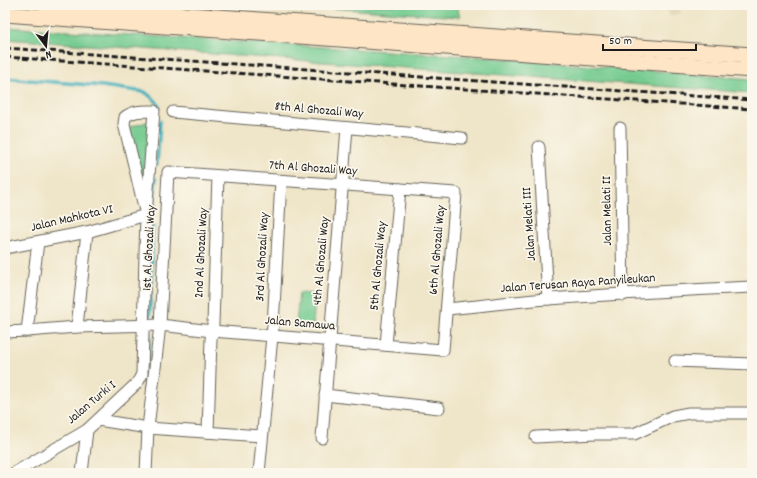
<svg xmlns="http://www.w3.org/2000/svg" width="757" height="478" font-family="Dekko,sans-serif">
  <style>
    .built { fill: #e0d7b7 }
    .green { fill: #74cb90; stroke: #487456 }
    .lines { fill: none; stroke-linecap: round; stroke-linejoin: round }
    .stream { stroke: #41b0be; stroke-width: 3.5 }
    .street-casing { stroke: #666258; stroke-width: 13 }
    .secondary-casing { stroke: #666258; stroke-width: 17 }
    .street { stroke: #fff; stroke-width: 11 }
    .secondary { stroke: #fde5c5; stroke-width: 15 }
    .rail { stroke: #1c1c1c; stroke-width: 3; stroke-dasharray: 6 3; stroke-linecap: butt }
    .labels { text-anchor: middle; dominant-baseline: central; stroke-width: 3.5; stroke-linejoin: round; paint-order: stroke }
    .street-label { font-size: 13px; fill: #1c1c1c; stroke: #fbf7ec }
  </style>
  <rect width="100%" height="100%" fill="#fbf7ec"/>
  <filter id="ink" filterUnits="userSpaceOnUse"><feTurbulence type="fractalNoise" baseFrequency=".025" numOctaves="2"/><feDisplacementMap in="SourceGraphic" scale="8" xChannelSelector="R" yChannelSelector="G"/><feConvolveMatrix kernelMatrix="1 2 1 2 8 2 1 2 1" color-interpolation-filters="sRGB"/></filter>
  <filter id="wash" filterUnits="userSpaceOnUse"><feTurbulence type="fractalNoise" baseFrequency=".012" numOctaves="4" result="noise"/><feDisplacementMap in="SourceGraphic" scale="16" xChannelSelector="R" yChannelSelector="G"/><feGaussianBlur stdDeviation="0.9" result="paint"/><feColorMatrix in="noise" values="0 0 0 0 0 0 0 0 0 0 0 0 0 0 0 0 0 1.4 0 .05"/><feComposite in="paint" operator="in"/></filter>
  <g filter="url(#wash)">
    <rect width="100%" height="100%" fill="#efe5c8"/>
    <polygon class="built" points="667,5 679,5 681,13 669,16"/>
    <g class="green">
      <polygon points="315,5 457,5 460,17 315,7"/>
      <polygon points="5,27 496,58 752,79 752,93 5,39"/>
      <polygon points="154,120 146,198 129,127"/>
      <polygon points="299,293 315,294 313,327 296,326"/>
    </g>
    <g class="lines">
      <g class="stream">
        <polyline points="5,78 102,86 145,92 156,101 159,107"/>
        <polyline points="157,164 160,121"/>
        <polyline points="154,204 156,179"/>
        <polyline points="148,359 149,340 153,223"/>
        <polyline points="145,390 146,375"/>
      </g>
    </g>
  </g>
  <g filter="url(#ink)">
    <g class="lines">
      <defs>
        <g id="street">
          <polyline points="173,112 462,138"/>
          <polyline points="620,128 623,295"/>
          <polyline points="539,147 548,299"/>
          <polyline points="5,248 87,232 146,215"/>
          <path d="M447 309C481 306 515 301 549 299 617 294 684 290 752 287"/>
          <polyline points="77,327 87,232"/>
          <polyline points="27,331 38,242"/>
          <polyline points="5,332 27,331 77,327 160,325 212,331 443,350 456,193 168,172 160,325 148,428 146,473"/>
          <polyline points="386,345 400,189"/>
          <polyline points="675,361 752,364"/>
          <polyline points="325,395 439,408"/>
          <polyline points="98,420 148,428 262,436"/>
          <polyline points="208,432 211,339 213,324 218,176"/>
          <polyline points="536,437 595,434 634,434 673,416 689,413 752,413"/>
          <polyline points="322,438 347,128"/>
          <path d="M14 473 87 430 135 385 139 380 142 374 146 215 154 111C144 111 134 110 125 117L124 124 146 215"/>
          <polyline points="82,473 87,430"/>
          <polyline points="259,473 273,326 281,181"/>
        </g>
        <g id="secondary">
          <polyline points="48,5 752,55"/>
          <polyline points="5,14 752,70"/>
        </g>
      </defs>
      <use href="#street" class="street-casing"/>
      <use href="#secondary" class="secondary-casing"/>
      <use href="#street" class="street"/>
      <use href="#secondary" class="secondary"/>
      <g class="rail">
        <polyline points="5,48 752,100"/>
        <polyline points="5,57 752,109"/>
      </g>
    </g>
  </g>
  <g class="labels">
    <g class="street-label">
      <text transform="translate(319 111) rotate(5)">8th Al Ghozali Way</text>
      <text transform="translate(313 169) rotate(4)">7th Al Ghozali Way</text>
      <text transform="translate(608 211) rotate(-91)">Jalan Melati II</text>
      <text transform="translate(72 219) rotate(-13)">Jalan Mahkota VI</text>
      <text transform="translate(530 224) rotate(-94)">Jalan Melati III</text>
      <text transform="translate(150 248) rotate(-87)">1st Al Ghozali Way</text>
      <text transform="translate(438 250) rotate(-85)">6th Al Ghozali Way</text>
      <text transform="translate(202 253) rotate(-87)">2nd Al Ghozali Way</text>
      <text transform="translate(263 257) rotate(-87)">3rd Al Ghozali Way</text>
      <text transform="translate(322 261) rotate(-85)">4th Al Ghozali Way</text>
      <text transform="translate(379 266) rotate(-85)">5th Al Ghozali Way</text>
      <text transform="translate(578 284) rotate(-4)">Jalan Terusan Raya Panyileukan</text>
      <text transform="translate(300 324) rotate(5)">Jalan Samawa</text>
      <text transform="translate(92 403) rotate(-40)">Jalan Turki I</text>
    </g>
  </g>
  <rect width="757" height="478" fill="none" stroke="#fbf7ec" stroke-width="20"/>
  <g transform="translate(46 46) rotate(164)" stroke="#fbf7ec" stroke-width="3" paint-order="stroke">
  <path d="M0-3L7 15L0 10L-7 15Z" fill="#1c1c1c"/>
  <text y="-6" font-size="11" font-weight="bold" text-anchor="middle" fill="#1c1c1c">N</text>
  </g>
  <path d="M603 44v6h93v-6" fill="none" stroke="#1c1c1c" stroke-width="2"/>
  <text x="609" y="44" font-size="12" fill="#1c1c1c" stroke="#fbf7ec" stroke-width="3" paint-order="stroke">50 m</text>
</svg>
